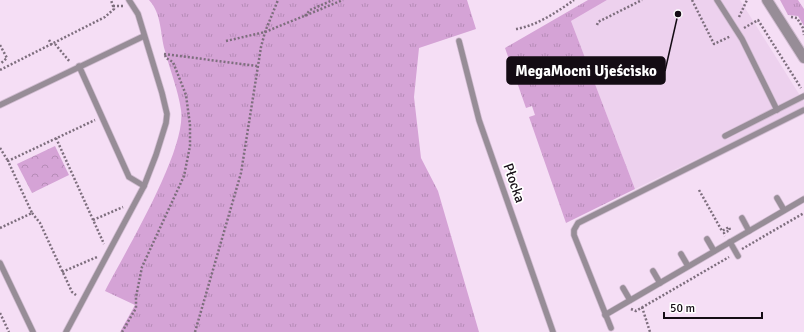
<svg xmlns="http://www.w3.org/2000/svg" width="804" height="332" font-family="Signika,sans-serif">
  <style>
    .built { fill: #edd1ee }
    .grass { fill: url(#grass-tufts) }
    .park { fill: url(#park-crowns) }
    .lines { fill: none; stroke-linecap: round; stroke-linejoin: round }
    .lane-casing { stroke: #d1bcd1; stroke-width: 7 }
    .street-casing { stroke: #d1bcd1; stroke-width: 12 }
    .path { stroke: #7d6e7d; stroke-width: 2.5; stroke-dasharray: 2 2; stroke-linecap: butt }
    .lane { stroke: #978d97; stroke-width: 5.5 }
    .street { stroke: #978d97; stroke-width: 10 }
    .labels { text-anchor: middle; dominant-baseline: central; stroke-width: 3.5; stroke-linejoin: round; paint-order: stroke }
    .street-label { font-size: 14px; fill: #140c14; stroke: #fff }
    .leader { fill: none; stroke: #140c14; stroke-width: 1.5 }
    .callout-dot { fill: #140c14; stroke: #fff; stroke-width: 1.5 }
    .callout { fill: #140c14; stroke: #140c14; stroke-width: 1.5 }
    .callout-label { font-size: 15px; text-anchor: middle; font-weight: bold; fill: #fff }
  </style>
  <defs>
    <pattern id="grass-tufts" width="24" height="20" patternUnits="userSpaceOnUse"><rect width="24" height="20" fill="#d5a3d6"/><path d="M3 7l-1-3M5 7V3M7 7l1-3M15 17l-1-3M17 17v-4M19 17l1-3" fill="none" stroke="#b68bb7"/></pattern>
    <pattern id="park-crowns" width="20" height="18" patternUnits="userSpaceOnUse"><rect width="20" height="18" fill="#d5a3d6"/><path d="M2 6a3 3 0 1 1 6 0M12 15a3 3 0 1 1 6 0" fill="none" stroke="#b68bb7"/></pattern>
  </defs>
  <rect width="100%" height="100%" fill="#f5def5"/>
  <polygon class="built" points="607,0 740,0 804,102 804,107 635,189 571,21"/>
  <g class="grass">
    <path d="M149 0H467L476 29 419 48 414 97 421 158 438 191 479 332H120L135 305 105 291C125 252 187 150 181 110 178 90 170 70 165 51 160 34 162 14 149 0Z"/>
    <polygon points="588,0 607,0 571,21 635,189 566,223 529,117 535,115 532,106 526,108 505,48"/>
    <polygon points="780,0 798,0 804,9 804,26 798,16 788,15"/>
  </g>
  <polygon class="park" points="55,146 69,175 32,193 17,164"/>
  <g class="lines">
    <defs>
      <g id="lane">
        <polyline points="717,0 742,39 777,110"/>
        <polyline points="459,41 479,120 553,332"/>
        <polyline points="79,66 129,177 144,186"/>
        <polyline points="0,105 144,36"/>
        <polyline points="725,136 804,96"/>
        <polyline points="777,198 784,210"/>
        <polyline points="742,218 749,231"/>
        <polyline points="707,239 714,251"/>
        <polyline points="730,242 738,256"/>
        <polyline points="681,254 688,266"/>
        <polyline points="0,263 33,332"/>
        <polyline points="653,271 660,283"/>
        <polyline points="623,288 630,300"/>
        <polyline points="605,315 804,199"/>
        <polyline points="611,328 574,235 574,230 578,223 804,110"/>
        <polyline points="66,332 144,186 156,155 166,123 167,114 162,93 138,14 129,0"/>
      </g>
      <polyline id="street" points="767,0 804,58"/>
    </defs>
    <use href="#lane" class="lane-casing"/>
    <use href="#street" class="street-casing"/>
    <g class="path">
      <polyline points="692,0 714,44 731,36"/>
      <polyline points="113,6 123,6"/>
      <polyline points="305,16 310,10 333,0"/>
      <polyline points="739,17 747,0"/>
      <polyline points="791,17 797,18 803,28 804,35"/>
      <polyline points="597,25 598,22 642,0"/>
      <polyline points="744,28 758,20 801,88"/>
      <path d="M516 29C536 26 557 12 574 0"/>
      <polyline points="49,40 52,45"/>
      <polyline points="226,41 265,32 343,0"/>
      <polyline points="55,44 70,62"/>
      <polyline points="0,45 7,58 0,64"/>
      <polyline points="164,54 257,66"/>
      <polyline points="0,70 105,17 114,9 111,0"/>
      <polyline points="56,138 104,244"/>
      <polyline points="0,148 8,161"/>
      <polyline points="699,190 722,231 729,227 730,230 724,233 725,236"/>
      <polyline points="32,213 40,223 72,292 76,295"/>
      <polyline points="93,220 123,207"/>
      <polyline points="0,228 32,213 8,161 95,120"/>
      <polyline points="742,249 804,213"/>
      <polyline points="62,272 97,257"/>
      <polyline points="642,307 650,332"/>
      <polyline points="631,309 636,311 729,257"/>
      <polyline points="0,313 9,332"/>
      <polyline points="122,332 136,308 136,297 142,267 184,176 190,146 190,125 186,95 173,62 166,58 165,55"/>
      <polyline points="195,332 241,173 261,47 265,32 278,0"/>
    </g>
    <use href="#lane" class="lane"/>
    <use href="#street" class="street"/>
  </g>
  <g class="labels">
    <g class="street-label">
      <text transform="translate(514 183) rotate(71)">Płocka</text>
    </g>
  </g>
  <path class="leader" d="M678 14L665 71"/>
  <circle class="callout-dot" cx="678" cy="14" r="4"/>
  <rect class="callout" x="507" y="57" width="158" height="27" rx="4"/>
  <g class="callout-label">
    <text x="586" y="76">MegaMocni Ujeścisko</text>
  </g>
  <path d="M664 312v6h98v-6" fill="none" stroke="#140c14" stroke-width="2"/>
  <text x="670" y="312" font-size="12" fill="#140c14" stroke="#ffffff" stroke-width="3" paint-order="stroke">50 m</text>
</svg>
